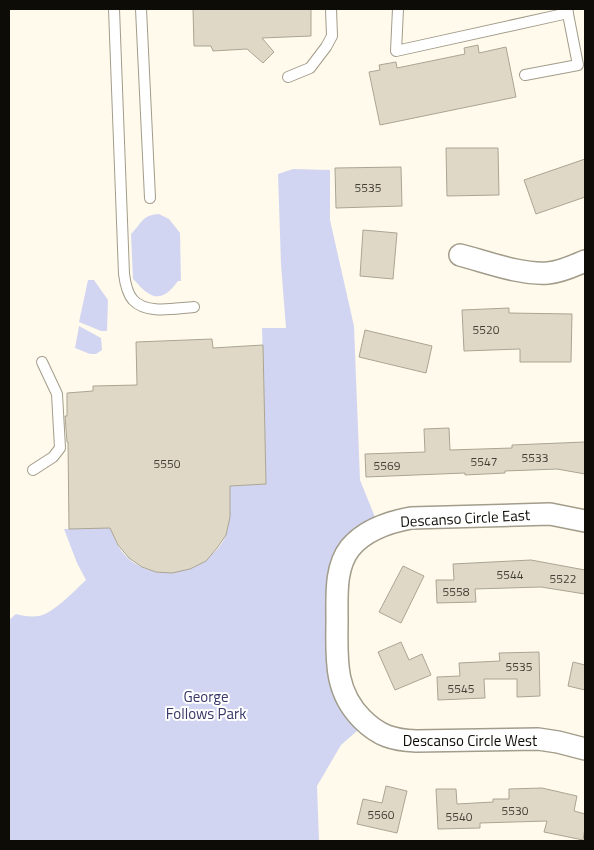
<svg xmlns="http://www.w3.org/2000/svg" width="594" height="850" font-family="'Titillium Web',sans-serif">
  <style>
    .green { fill: #d2d5f2 }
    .building { fill: #dfd8c6; stroke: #aaa593 }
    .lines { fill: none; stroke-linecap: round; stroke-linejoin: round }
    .service-casing { stroke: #a29c8a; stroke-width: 12 }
    .minor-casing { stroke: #a29c8a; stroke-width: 24 }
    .service { stroke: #fff; stroke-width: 10 }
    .minor { stroke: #fff; stroke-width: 21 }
    .labels { text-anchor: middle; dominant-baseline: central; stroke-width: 4; stroke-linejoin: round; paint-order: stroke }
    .number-label { font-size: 12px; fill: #423f36 }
    .street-label { font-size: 15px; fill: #0e0c06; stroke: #fff }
    .park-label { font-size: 15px; fill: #383868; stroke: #fff }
  </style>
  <rect width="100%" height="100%" fill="#fffaeb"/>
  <g class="green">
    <path d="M293 169 330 170V220L354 326 360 480 379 527 350 549 338 674 366 723 341 745 317 786 319 841H9V620L16 614C23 616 31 617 39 616 54 613 75 590 86 580L77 563 64 529 98 528 108 518C111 527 113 536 117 544 134 575 172 579 200 563 210 558 222 546 226 535 229 526 229 497 230 486L266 484 262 328H286L281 265 278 174Z"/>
    <path d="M159 214 169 219 180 233 181 281H178C171 291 160 302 148 293 142 290 138 283 133 279L131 234C142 223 142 215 159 214Z"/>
    <polygon points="88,280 94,280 108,300 107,331 101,331 79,322"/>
    <polygon points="79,326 101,338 102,350 96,354 90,354 75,348"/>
  </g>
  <g class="building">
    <polygon points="193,9 311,9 311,36 262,38 274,52 263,63 247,49 213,51 211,46 194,46"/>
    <polygon points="478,45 479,53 506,47 516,97 380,125 369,72 380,70 379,65 396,62 397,68 465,54 464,48"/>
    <polygon points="446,148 498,148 499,195 447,196"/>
    <polygon points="585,159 585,197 536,214 524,180"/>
    <polygon points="401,167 402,206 336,208 335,168"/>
    <polygon points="363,230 397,233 393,279 360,276"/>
    <polygon points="509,308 509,313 572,314 571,362 520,362 520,349 464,351 462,310"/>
    <polygon points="365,330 432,346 426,373 359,357"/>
    <polygon points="212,339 213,348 263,345 266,484 230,486 230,517 226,535 217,548 206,561 190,569 172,573 156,572 142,567 129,558 118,545 110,528 69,529 68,442 67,442 65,416 67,416 67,393 93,391 93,386 137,385 136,342"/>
    <polygon points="449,428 450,450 512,448 512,445 585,442 585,474 557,469 505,471 505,473 465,475 465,473 366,477 365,454 425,452 424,429"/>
    <polygon points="531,560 585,570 585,594 541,587 475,589 476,602 437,603 436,580 454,580 453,564"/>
    <polygon points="403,566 424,576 401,623 379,612"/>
    <polygon points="401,642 409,660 422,654 431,675 395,690 378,652"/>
    <polygon points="539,652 540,696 517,697 517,679 484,679 485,698 438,700 437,677 460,676 459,663 500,661 499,653"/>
    <polygon points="573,662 585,665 585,690 568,686"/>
    <polygon points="386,786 407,791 397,833 357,824 363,799 382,803"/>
    <polygon points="542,788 577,796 574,811 585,814 585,828 583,840 544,832 547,821 480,823 480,828 438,829 436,789 456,789 457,804 493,802 493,799 509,799 509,789"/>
  </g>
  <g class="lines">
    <defs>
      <g id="service">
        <path d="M114 9 124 274C125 282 127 293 133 300 147 315 176 308 194 307"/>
        <polyline points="141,9 150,198"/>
        <polyline points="398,9 396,51 568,13"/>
        <polyline points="525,75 578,65 567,9"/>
        <polyline points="288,77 310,68 326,47 332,36 331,9"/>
        <polyline points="33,470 53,457 60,448 57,394 42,362"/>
      </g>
      <g id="minor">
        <path d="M460 255C487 262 521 275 548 273 561 272 573 266 585 261"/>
        <path d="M585 521 550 514 411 518C389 522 365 530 350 548 335 567 337 595 337 618 337 656 333 690 362 719 379 736 393 740 416 741L538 739 558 742 585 749"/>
      </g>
    </defs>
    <use href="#service" class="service-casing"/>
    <use href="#minor" class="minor-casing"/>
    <use href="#service" class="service"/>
    <use href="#minor" class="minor"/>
  </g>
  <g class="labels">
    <g class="number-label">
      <text x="368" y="187">5535</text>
      <text x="486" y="329">5520</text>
      <text x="535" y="457">5533</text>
      <text x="484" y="461">5547</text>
      <text x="167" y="463">5550</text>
      <text x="387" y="465">5569</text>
      <text x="510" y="574">5544</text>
      <text x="563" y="578">5522</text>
      <text x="456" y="591">5558</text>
      <text x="519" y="666">5535</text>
      <text x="461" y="688">5545</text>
      <text x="515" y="810">5530</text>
      <text x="381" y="814">5560</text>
      <text x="459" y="816">5540</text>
    </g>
    <g class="street-label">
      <text transform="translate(465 518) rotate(-3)">Descanso Circle East</text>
      <text x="470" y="740">Descanso Circle West</text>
    </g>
    <g class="park-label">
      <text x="206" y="696">George<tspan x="206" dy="17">Follows Park</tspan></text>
    </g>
  </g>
  <rect width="594" height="850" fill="none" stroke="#0e0c06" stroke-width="20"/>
</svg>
